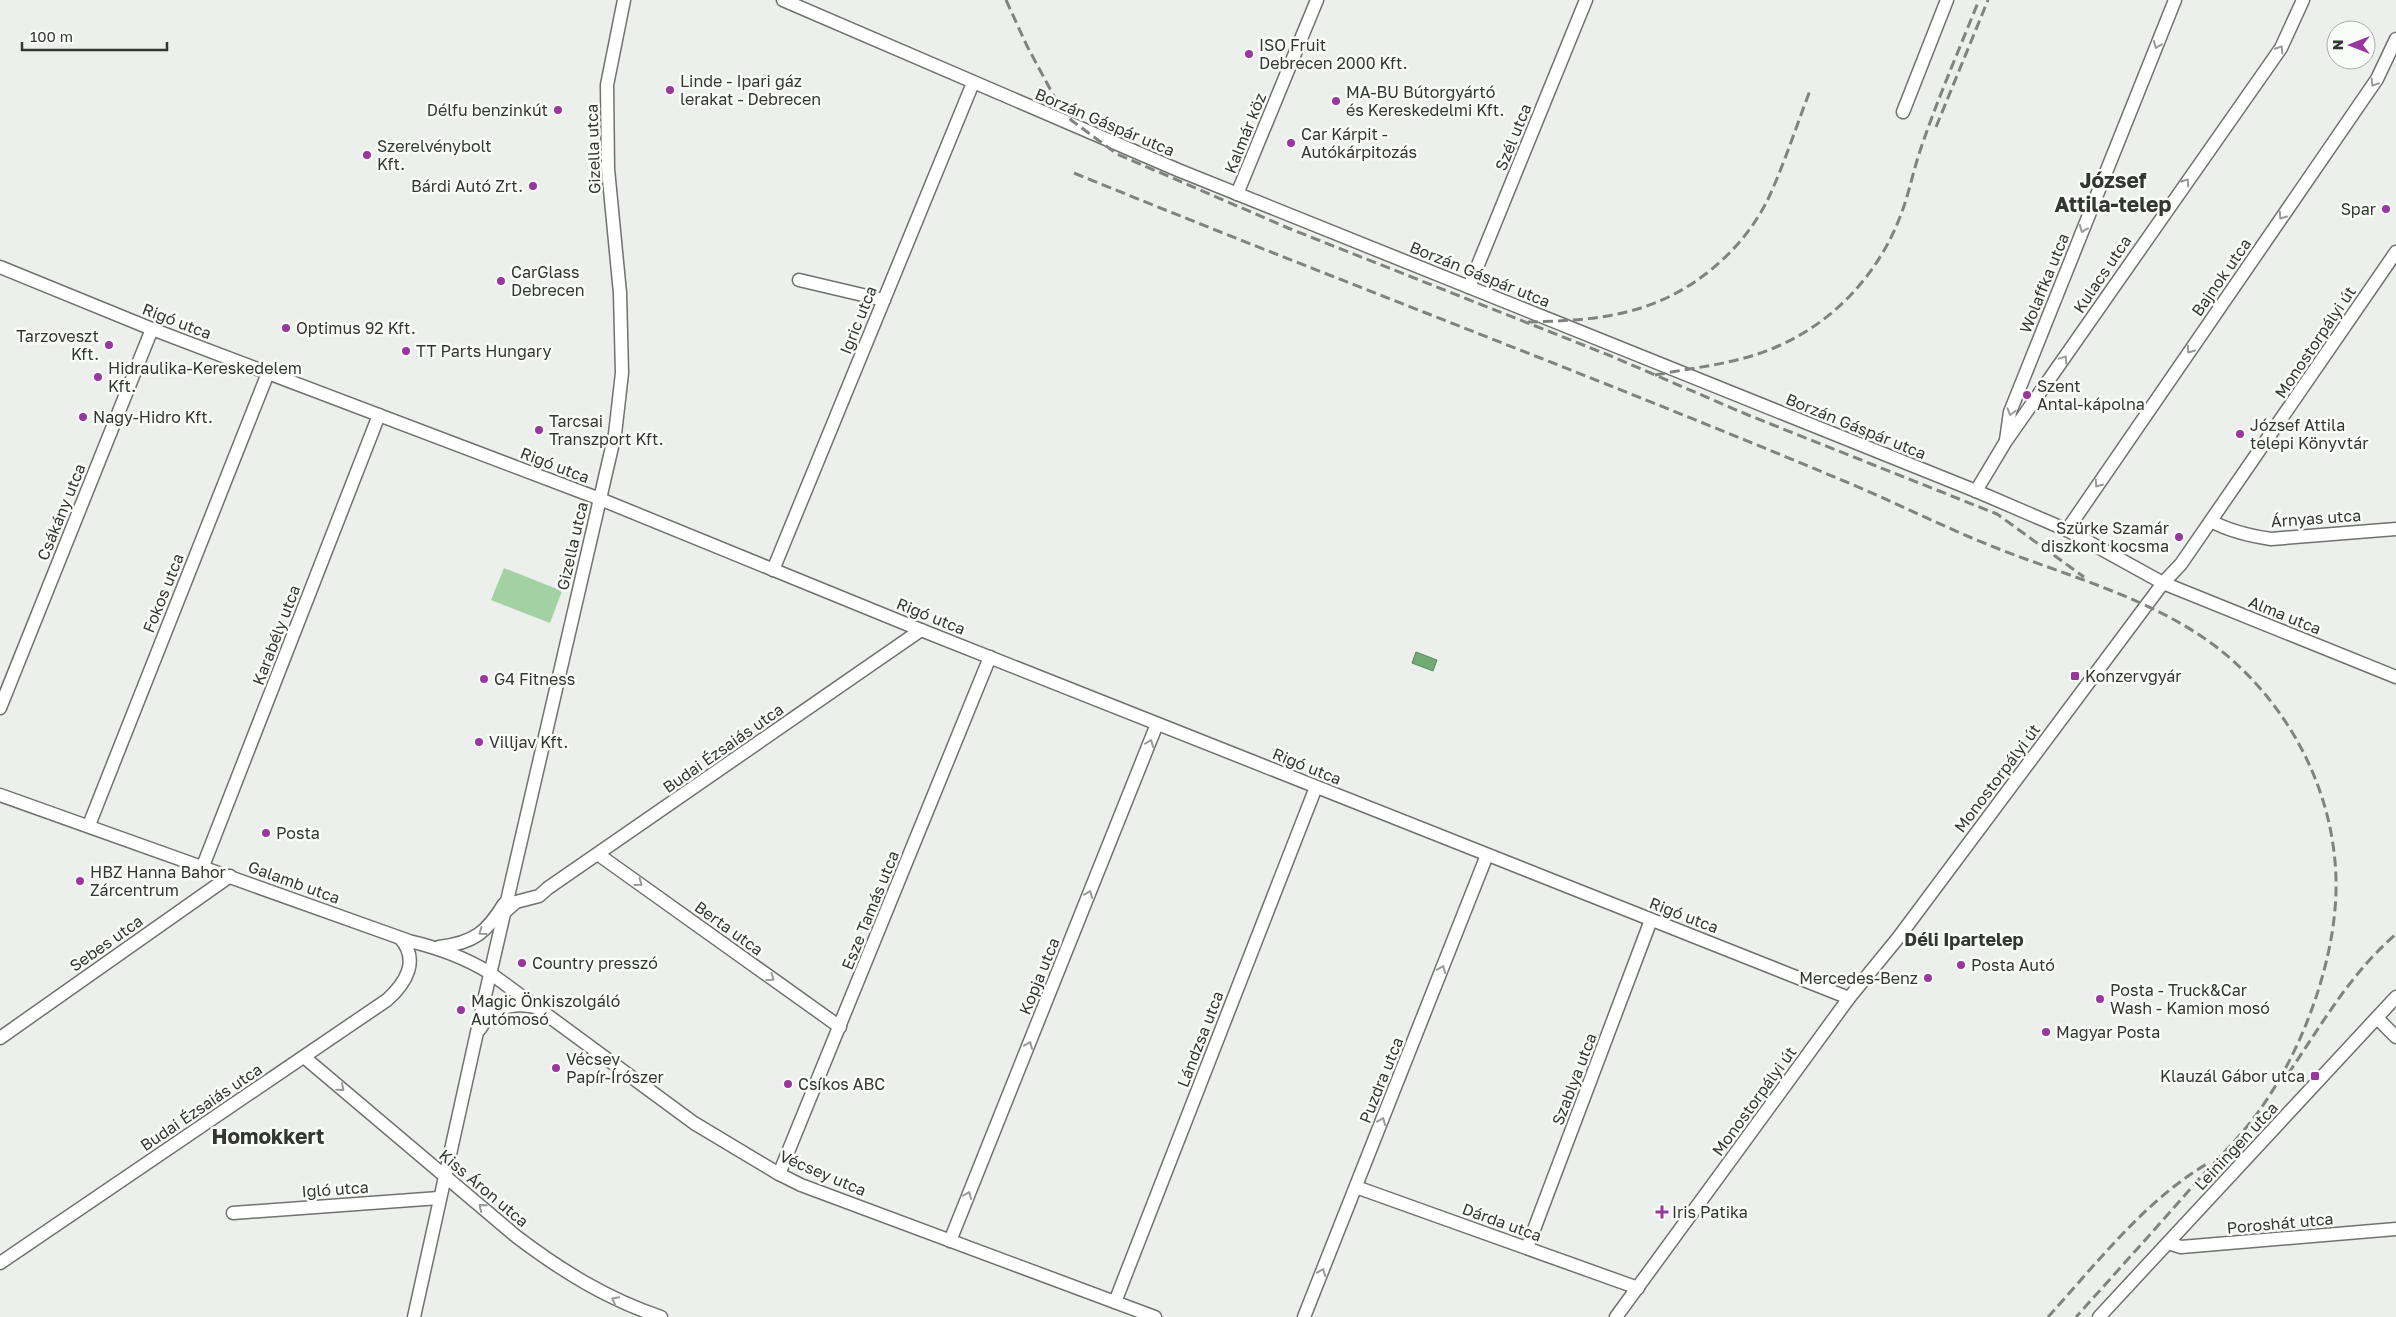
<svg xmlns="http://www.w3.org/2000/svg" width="2396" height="1317" font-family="'Golos Text',sans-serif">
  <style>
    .green { fill: #a3d1a4 }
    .water { fill: #70ab74; stroke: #5e8861 }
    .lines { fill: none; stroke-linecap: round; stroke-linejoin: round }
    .minor-casing { stroke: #6f726f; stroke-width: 15 }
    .minor { stroke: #fff; stroke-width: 12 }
    .rail { stroke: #808380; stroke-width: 3; stroke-dasharray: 10 5; stroke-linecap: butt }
    .oneway { stroke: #9a9a9a }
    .poi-dot { fill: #99379e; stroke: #f9fcf9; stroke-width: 2 }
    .labels { text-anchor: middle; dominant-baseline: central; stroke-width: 5; stroke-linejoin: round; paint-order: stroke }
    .poi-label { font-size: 16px; fill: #343634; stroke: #f9fcf9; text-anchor: start }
    .street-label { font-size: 16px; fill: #343634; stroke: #f9fcf9 }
    .neighbourhood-label { font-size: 18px; font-weight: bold; fill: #343634; stroke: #f9fcf9 }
    .district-label { font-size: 21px; font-weight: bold; fill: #343634; stroke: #f9fcf9 }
  </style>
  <rect width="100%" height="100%" fill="#ecefec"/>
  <polygon class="green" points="504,568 562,591 550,623 491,600"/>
  <polygon class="water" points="1416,652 1437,660 1433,671 1412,663"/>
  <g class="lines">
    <defs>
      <g id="minor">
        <polyline points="783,0 1178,170 1976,491 2067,530 2163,583 2396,677"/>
        <polyline points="1903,112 1947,0"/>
        <polyline points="1237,194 1317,0"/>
        <polyline points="0,267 152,329 600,499 921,630 1849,998"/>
        <polyline points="799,280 884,300"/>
        <polyline points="1469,287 1586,0"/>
        <polyline points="2006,440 2010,412 2175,0"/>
        <polyline points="1976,491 2006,441 2281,48 2303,0"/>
        <path d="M2211 521C2229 531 2251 536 2271 539L2396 529"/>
        <polyline points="2067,530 2377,79 2396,39"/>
        <polyline points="773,570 973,83"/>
        <polyline points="0,708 152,329"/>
        <path d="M0 795 409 941C439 948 464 957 490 973L694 1123 779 1174 801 1185 1155 1317"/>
        <polyline points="89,825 268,373"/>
        <polyline points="599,855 840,1027"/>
        <polyline points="203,866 379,415"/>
        <polyline points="506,911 516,902 539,896 548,888 921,630"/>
        <path d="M439 947C474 943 487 932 504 904"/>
        <polyline points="2377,1018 2396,1037"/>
        <path d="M480 1029C492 1007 512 1002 535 1007"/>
        <polyline points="0,1038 230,876"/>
        <path d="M304 1057 517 1237C562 1271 607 1299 661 1317"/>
        <polyline points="779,1174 990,657"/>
        <polyline points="1356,1187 1638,1288"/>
        <polyline points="233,1213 439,1198"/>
        <polyline points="950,1241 1157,724"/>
        <polyline points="2168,1243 2181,1247 2396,1229"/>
        <polyline points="1527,1248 1651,920"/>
        <path d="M0 1263 387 1000C406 983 420 960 400 938"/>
        <polyline points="1115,1302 1316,787"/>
        <polyline points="414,1317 485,996 615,434 622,373 620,293 608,169 607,85 624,0"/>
        <polyline points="1304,1317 1487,855"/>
        <polyline points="1616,1317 1849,998 1898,938 2163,583 2181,564 2396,252"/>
        <polyline points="2099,1317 2396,997"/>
      </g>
    </defs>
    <use href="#minor" class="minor-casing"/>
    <use href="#minor" class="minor"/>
    <g class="rail">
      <polyline points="1006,0 1027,46 1056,100 1071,120 1117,154 1288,228 1611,356 1748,415 1997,514 2084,577"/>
      <polyline points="1936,127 1988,0"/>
      <path d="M1074 173C1326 276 1581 371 1832 476 1879 495 1925 518 1972 538 2058 575 2158 596 2230 658 2297 717 2338 803 2336 892 2334 968 2299 1059 2253 1119 2232 1146 2207 1169 2185 1195 2149 1236 2112 1277 2076 1317"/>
      <path d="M1528 322C1561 321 1597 320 1630 311 1688 297 1743 252 1769 197 1785 162 1797 124 1811 88"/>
      <path d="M1655 375C1696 367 1737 364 1776 347 1837 321 1883 269 1904 206 1910 188 1914 169 1920 151 1937 100 1959 50 1979 0"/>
      <path d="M2288 1074C2322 1024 2350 974 2396 934"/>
      <path d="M2048 1317C2097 1263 2146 1199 2210 1162"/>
    </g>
  </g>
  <defs><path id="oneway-chevron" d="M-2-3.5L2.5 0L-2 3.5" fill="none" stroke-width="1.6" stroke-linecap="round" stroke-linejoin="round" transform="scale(1.25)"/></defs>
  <g class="oneway">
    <use href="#oneway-chevron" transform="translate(2157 45) rotate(112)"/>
    <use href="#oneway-chevron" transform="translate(2280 49) rotate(-57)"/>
    <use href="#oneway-chevron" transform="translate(2374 83) rotate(123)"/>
    <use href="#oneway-chevron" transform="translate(2186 182) rotate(-55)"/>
    <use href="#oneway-chevron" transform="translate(2282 216) rotate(125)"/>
    <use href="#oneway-chevron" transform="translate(2083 229) rotate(112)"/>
    <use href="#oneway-chevron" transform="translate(2190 350) rotate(125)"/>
    <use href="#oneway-chevron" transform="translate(2064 359) rotate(-56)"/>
    <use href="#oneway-chevron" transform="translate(2011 412) rotate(106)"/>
    <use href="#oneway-chevron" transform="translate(2098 484) rotate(125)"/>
    <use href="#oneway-chevron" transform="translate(1150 743) rotate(-68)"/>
    <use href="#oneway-chevron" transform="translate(639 883) rotate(36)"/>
    <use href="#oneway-chevron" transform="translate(1089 894) rotate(-68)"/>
    <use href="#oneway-chevron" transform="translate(482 932) rotate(144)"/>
    <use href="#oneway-chevron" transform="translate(1442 969) rotate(-68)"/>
    <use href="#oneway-chevron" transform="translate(771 978) rotate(36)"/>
    <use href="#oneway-chevron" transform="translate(1029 1045) rotate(-68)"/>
    <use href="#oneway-chevron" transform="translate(341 1088) rotate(40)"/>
    <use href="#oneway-chevron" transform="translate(1382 1121) rotate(-68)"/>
    <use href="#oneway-chevron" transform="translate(968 1195) rotate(-68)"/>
    <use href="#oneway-chevron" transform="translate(482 1207) rotate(-140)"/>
    <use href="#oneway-chevron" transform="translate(1322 1272) rotate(-68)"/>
    <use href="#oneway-chevron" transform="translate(615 1300) rotate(-153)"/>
  </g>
  <g class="poi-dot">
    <circle cx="1249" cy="54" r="5"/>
    <circle cx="670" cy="90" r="5"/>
    <circle cx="1336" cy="101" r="5"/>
    <circle cx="558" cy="110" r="5"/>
    <circle cx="1291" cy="143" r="5"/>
    <circle cx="367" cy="155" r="5"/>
    <circle cx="533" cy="186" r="5"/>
    <circle cx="2386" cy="209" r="5"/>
    <circle cx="501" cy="281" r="5"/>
    <circle cx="286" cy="328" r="5"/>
    <circle cx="109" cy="345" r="5"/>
    <circle cx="406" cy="351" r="5"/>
    <circle cx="98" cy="377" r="5"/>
    <circle cx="2027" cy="395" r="5"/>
    <circle cx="83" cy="417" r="5"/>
    <circle cx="539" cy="430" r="5"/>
    <circle cx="2240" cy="434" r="5"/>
    <circle cx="2179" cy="537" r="5"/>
    <rect x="2070" y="671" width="10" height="10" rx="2.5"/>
    <circle cx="484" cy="679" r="5"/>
    <circle cx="479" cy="742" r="5"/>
    <circle cx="266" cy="833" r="5"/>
    <circle cx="80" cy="881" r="5"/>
    <circle cx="522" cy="963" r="5"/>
    <circle cx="1961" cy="965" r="5"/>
    <circle cx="1928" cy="978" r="5"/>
    <circle cx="2100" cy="999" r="5"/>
    <circle cx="461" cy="1010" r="5"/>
    <circle cx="2046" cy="1032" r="5"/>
    <circle cx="556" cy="1068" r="5"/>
    <rect x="2310" y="1071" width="10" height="10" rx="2.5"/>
    <circle cx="788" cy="1084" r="5"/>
    <path d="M1659.5 1204.5h5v5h5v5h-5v5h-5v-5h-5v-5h5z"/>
  </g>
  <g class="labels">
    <g class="poi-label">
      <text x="1259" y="45">ISO Fruit<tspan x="1259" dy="18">Debrecen 2000 Kft.</tspan></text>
      <text x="680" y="81">Linde - Ipari gáz<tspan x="680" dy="18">lerakat - Debrecen</tspan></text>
      <text x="1346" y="92">MA-BU Bútorgyártó<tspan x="1346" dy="18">és Kereskedelmi Kft.</tspan></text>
      <text x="548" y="110" text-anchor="end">Délfu benzinkút</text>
      <text x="1301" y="134">Car Kárpit -<tspan x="1301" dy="18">Autókárpitozás</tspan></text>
      <text x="377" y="146">Szerelvénybolt<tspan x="377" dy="18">Kft.</tspan></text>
      <text x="523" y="186" text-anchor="end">Bárdi Autó Zrt.</text>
      <text x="2376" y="209" text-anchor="end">Spar</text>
      <text x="511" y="272">CarGlass<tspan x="511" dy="18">Debrecen</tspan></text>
      <text x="296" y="328">Optimus 92 Kft.</text>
      <text x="99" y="336" text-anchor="end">Tarzoveszt<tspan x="99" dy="18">Kft.</tspan></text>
      <text x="416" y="351">TT Parts Hungary</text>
      <text x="108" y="368">Hidraulika-Kereskedelem<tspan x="108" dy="18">Kft.</tspan></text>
      <text x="2037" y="386">Szent<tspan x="2037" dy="18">Antal-kápolna</tspan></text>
      <text x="93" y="417">Nagy-Hidro Kft.</text>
      <text x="549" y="421">Tarcsai<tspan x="549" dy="18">Transzport Kft.</tspan></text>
      <text x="2250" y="425">József Attila<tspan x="2250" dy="18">telepi Könyvtár</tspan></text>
      <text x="2169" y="528" text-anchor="end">Szürke Szamár<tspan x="2169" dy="18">diszkont kocsma</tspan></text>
      <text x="2085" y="676">Konzervgyár</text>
      <text x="494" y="679">G4 Fitness</text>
      <text x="489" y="742">Villjav Kft.</text>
      <text x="276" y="833">Posta</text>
      <text x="90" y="872">HBZ Hanna Bahor<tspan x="90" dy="18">Zárcentrum</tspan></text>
      <text x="532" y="963">Country presszó</text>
      <text x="1971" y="965">Posta Autó</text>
      <text x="1918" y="978" text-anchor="end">Mercedes-Benz</text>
      <text x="2110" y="990">Posta - Truck&amp;Car<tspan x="2110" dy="18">Wash - Kamion mosó</tspan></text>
      <text x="471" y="1001">Magic Önkiszolgáló<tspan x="471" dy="18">Autómosó</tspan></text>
      <text x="2056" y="1032">Magyar Posta</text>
      <text x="566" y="1059">Vécsey<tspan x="566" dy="18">Papír-Írószer</tspan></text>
      <text x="2305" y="1076" text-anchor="end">Klauzál Gábor utca</text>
      <text x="798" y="1084">Csíkos ABC</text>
      <text x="1672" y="1212">Iris Patika</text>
    </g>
    <g class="street-label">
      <text transform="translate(1105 122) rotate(23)">Borzán Gáspár utca</text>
      <text transform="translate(1245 133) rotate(-68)">Kalmár köz</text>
      <text transform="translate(1513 137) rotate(-68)">Szél utca</text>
      <text transform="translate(593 149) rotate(-92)">Gizella utca</text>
      <text transform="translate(1480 274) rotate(22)">Borzán Gáspár utca</text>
      <text transform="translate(2102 274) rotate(-56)">Kulacs utca</text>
      <text transform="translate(2221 277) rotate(-55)">Bajnok utca</text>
      <text transform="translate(2044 283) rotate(-68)">Wolaffka utca</text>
      <text transform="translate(858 320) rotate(-68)">Igric utca</text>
      <text transform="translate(177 321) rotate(21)">Rigó utca</text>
      <text transform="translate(2315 342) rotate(-56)">Monostorpályi út</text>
      <text transform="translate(1856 426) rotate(22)">Borzán Gáspár utca</text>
      <text transform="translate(555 465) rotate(21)">Rigó utca</text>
      <text transform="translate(61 512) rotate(-68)">Csákány utca</text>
      <text transform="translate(2316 518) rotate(-4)">Árnyas utca</text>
      <text transform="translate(572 546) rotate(-77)">Gizella utca</text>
      <text transform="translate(163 593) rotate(-68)">Fokos utca</text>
      <text transform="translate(2285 615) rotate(22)">Alma utca</text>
      <text transform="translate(931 616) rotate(22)">Rigó utca</text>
      <text transform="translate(276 635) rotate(-69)">Karabély utca</text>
      <text transform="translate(723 748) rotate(-35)">Budai Ézsaiás utca</text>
      <text transform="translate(1307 766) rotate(22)">Rigó utca</text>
      <text transform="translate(1997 778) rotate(-53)">Monostorpályi út</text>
      <text transform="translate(294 882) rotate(20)">Galamb utca</text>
      <text transform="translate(870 910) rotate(-68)">Esze Tamás utca</text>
      <text transform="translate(1684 915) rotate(21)">Rigó utca</text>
      <text transform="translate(729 928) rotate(36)">Berta utca</text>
      <text transform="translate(106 943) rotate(-35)">Sebes utca</text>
      <text transform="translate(1039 976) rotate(-68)">Kopja utca</text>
      <text transform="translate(1200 1039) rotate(-69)">Lándzsa utca</text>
      <text transform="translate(1574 1079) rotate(-69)">Szablya utca</text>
      <text transform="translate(1381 1080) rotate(-68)">Puzdra utca</text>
      <text transform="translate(1754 1101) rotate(-54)">Monostorpályi út</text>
      <text transform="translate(201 1107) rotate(-34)">Budai Ézsaiás utca</text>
      <text transform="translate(2236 1146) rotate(-47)">Leiningen utca</text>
      <text transform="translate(823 1173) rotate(23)">Vécsey utca</text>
      <text transform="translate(484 1188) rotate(40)">Kiss Áron utca</text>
      <text transform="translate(335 1189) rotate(-4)">Igló utca</text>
      <text transform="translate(1502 1222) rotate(20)">Dárda utca</text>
      <text transform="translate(2280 1223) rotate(-5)">Poroshát utca</text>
    </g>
    <g class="neighbourhood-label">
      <text x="1964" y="939">Déli Ipartelep</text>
    </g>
    <g class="district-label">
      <text x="2113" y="180">József<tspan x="2113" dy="24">Attila-telep</tspan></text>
      <text x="268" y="1136">Homokkert</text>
    </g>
  </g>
  <g transform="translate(2351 45) rotate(270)"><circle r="24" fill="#f9fcf9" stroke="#aaadaa"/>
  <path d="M0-4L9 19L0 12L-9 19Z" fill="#99379e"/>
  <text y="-8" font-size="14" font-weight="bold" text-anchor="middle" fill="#343634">N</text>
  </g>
  <path d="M22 42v8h145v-8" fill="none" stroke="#343634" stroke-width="2.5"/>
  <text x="30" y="42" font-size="15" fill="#343634" stroke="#f9fcf9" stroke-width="4" paint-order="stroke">100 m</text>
</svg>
